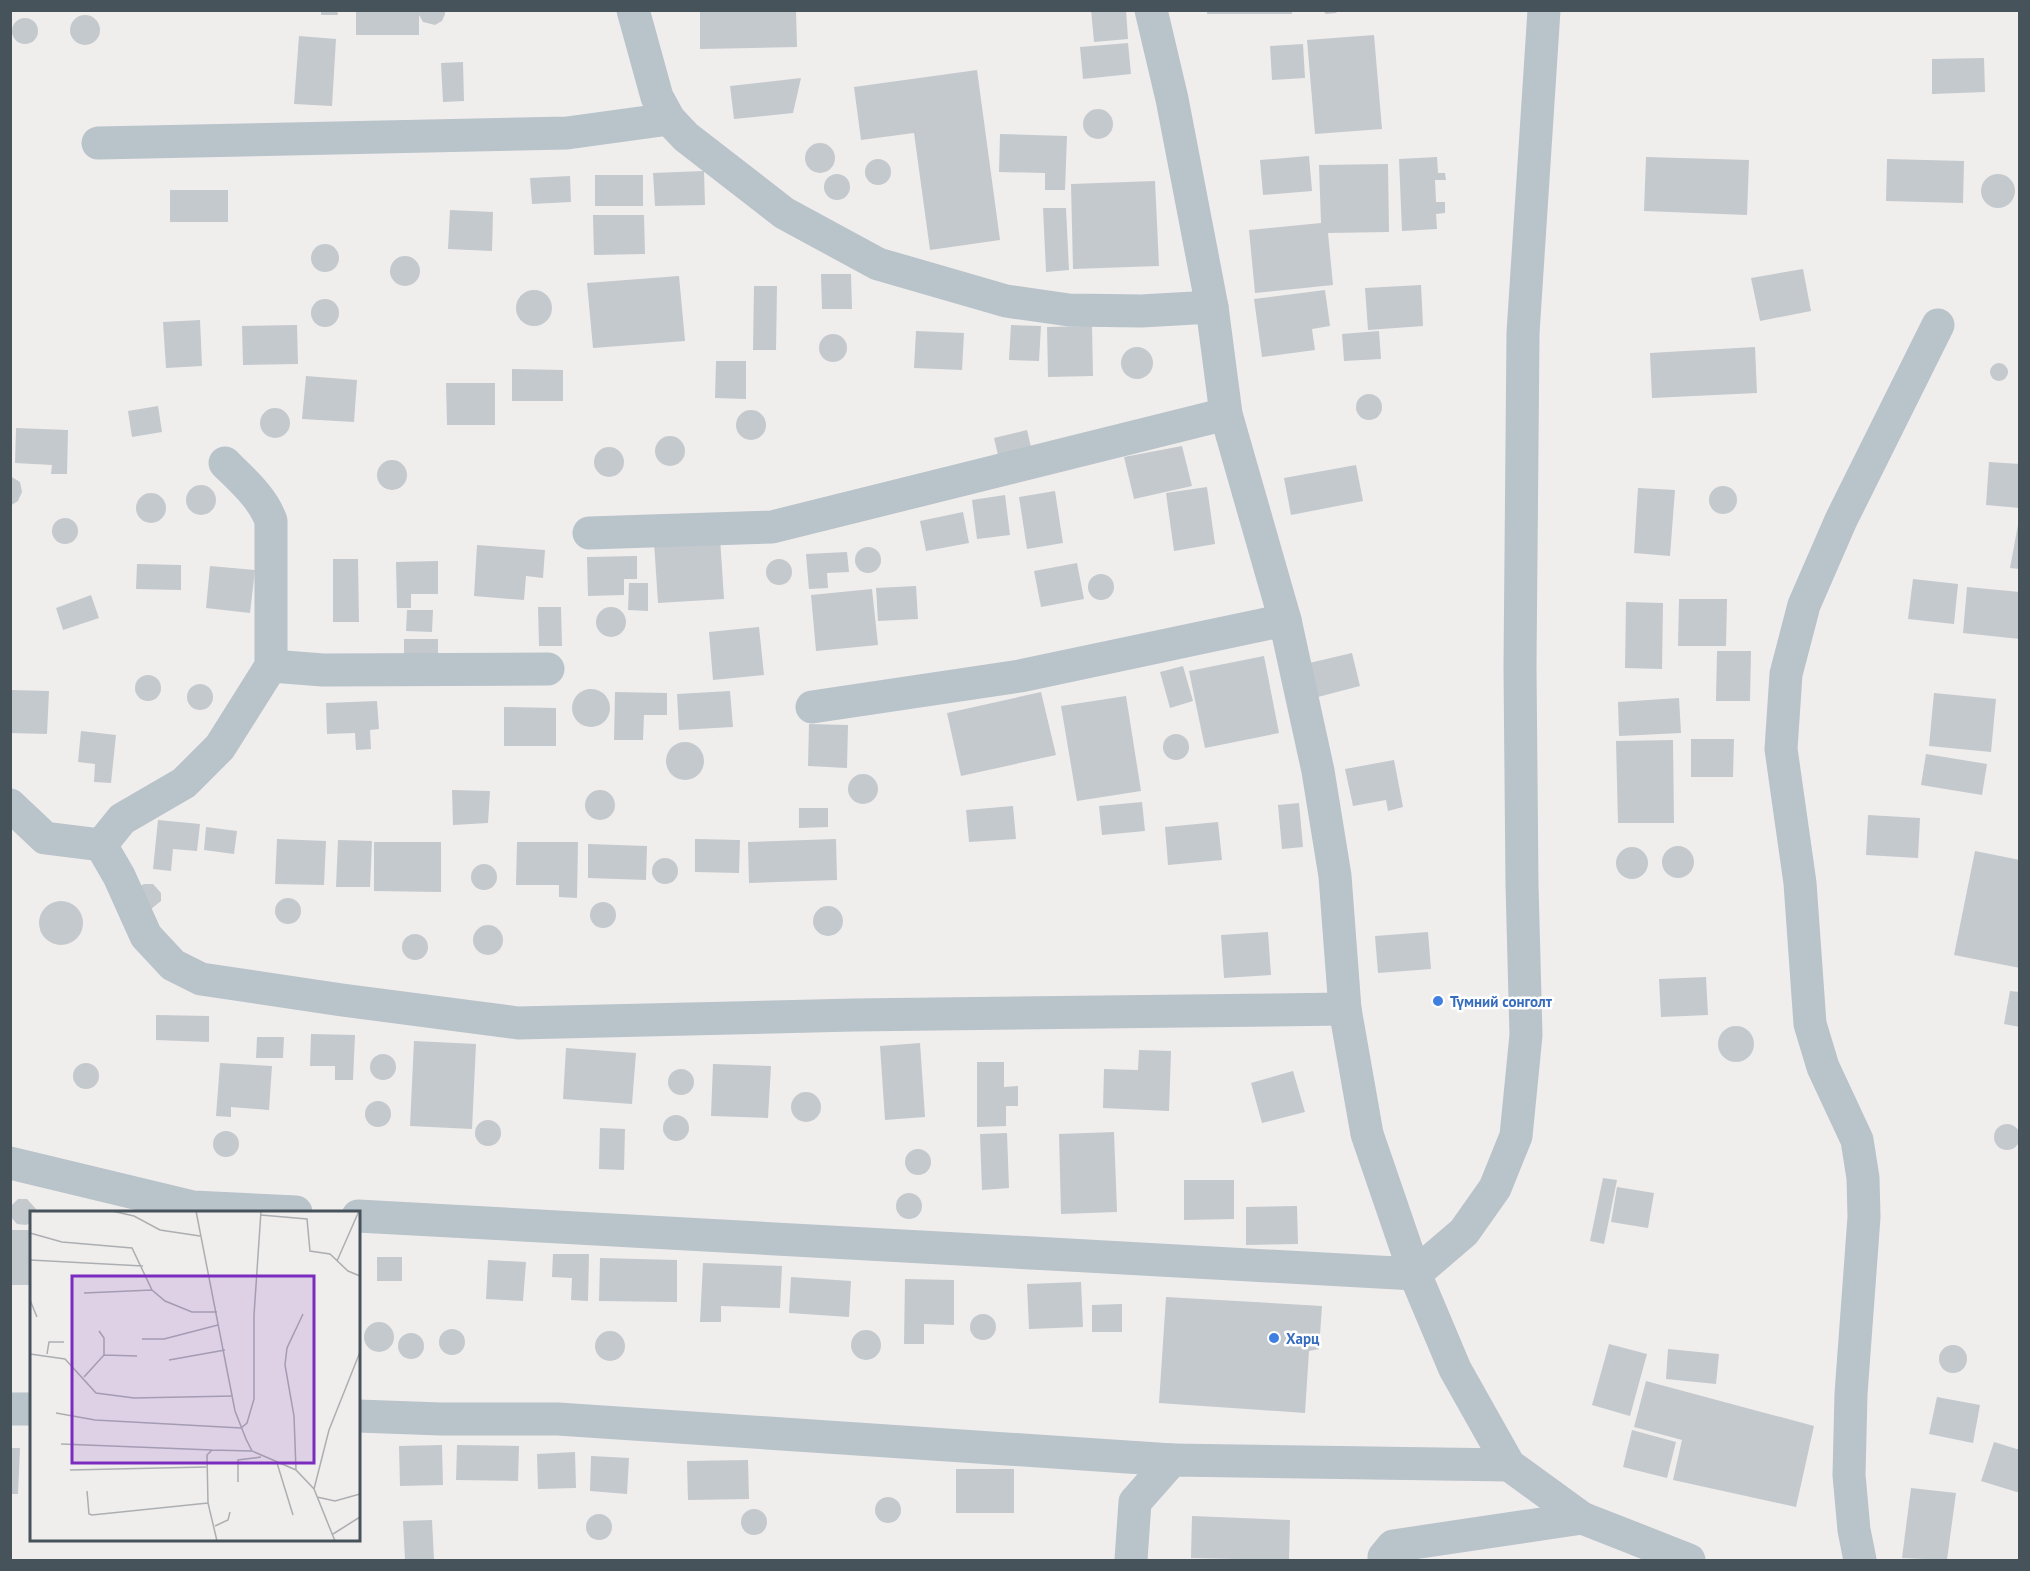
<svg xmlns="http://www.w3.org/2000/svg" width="2030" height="1571" font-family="'PT Sans',sans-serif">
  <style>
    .building { fill: #c4c9cd }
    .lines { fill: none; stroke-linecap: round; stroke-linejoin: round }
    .minor { stroke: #b9c3ca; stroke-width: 33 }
    .shop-dot { fill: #3f7fe0; stroke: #fff; stroke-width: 2 }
    .labels { text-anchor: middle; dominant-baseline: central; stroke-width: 5; stroke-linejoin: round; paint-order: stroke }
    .shop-label { font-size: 15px; font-weight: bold; fill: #366cbe; stroke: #fff; text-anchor: start }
    .inset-road { fill: none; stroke: #acafb2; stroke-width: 1.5 }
    .view { fill: #7b2cbf; fill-opacity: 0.15; stroke: #7b2cbf; stroke-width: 3 }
    .inset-edge { fill: none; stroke: #46535a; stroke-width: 3 }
  </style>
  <rect width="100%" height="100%" fill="#f0eded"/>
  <g class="building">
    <polygon points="321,10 337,10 338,15 321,15"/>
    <polygon points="356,10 445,10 445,14 442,21 435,25 423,22 419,15 419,35 356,35"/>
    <polygon points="700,10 796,10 797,47 700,49"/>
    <polygon points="1091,10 1126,10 1128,39 1094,42"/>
    <rect x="1207" y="10" width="85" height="4"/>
    <polygon points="1322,10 1339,10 1336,13 1326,14"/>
    <circle cx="85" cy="30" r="15"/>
    <circle cx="25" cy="31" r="13"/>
    <polygon points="1374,35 1382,129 1315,134 1307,40"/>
    <polygon points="299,36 336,39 332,106 294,104"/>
    <polygon points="1128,43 1131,74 1083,79 1080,47"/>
    <polygon points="1303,44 1305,78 1272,80 1270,46"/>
    <polygon points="1984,58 1985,92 1932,94 1932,59"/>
    <polygon points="463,62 464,101 443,102 441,63"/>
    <polygon points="977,70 1000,240 930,250 914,133 861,140 854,87"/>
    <polygon points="801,78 793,113 734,119 730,86"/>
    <circle cx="1098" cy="124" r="15"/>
    <polygon points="1000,134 1067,136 1065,190 1045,190 1045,173 999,172"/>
    <circle cx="820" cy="158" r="15"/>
    <polygon points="1309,156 1312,191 1263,195 1260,160"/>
    <polygon points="1437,157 1438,173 1445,173 1446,180 1435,180 1436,202 1445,202 1445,213 1436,214 1437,229 1402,231 1399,159"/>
    <polygon points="1646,157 1749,160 1747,215 1644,211"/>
    <circle cx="878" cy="172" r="13"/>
    <polygon points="1887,159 1964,161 1963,203 1886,201"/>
    <polygon points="1388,164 1389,232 1328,233 1333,285 1255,293 1249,230 1321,223 1319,165"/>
    <polygon points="704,171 705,205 655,206 653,173"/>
    <circle cx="1998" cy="191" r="17"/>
    <circle cx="837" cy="187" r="13"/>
    <rect x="595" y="175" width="48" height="31"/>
    <polygon points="570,176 571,202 532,204 530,178"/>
    <polygon points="1155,181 1159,266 1073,269 1071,184"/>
    <rect x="170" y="190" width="58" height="32"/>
    <polygon points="1043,208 1066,208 1069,270 1046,272"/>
    <polygon points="450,210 493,212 492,251 448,249"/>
    <polygon points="593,215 644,215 645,254 594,255"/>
    <circle cx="325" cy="258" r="14"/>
    <circle cx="405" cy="271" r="15"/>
    <polygon points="1803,269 1811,311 1760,321 1751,278"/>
    <polygon points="821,274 851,274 852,309 822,309"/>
    <polygon points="679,276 685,341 593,348 587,283"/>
    <polygon points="1421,285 1423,326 1368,330 1365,288"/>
    <polygon points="754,286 777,286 776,350 753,350"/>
    <polygon points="1325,290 1330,326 1312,329 1315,350 1262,357 1254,299"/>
    <circle cx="534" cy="308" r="18"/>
    <circle cx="325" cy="313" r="14"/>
    <polygon points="200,320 202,366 166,368 163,322"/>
    <polygon points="297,325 298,364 243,365 242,326"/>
    <polygon points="1011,325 1041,326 1039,361 1009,360"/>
    <polygon points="1092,326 1093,376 1048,377 1047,327"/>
    <polygon points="916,331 964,333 962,370 914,368"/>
    <polygon points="1379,331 1381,359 1344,361 1342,334"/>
    <circle cx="833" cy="348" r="14"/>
    <polygon points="1755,347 1757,393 1652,398 1650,353"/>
    <circle cx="1137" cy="363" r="16"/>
    <polygon points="716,361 746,361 746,399 715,398"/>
    <circle cx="1999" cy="372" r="9"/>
    <polygon points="512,369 563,370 563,401 512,401"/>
    <polygon points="306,376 357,380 354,422 302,419"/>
    <polygon points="446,383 495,383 495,425 447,425"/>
    <circle cx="1369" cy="407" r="13"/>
    <polygon points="158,406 162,432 132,437 128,411"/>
    <circle cx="275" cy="423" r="15"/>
    <circle cx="751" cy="425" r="15"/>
    <polygon points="16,428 68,430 67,474 51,474 52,465 15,463"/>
    <polygon points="1027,430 1031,447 998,455 994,438"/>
    <circle cx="670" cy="451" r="15"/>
    <polygon points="1182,446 1192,486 1134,499 1124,457"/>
    <circle cx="609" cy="462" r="15"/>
    <circle cx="392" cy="475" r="15"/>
    <polygon points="1989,462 2020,464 2020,508 1986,505"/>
    <polygon points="1356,465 1363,501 1291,515 1284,478"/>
    <polygon points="10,476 20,482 22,492 18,501 10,506"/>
    <circle cx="201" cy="500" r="15"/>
    <circle cx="1723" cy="500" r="14"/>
    <polygon points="1207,487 1215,544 1174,551 1166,493"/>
    <polygon points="1638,488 1675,490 1670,556 1634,553"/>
    <polygon points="1055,491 1063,543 1027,549 1019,497"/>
    <circle cx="151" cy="508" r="15"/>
    <polygon points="1005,495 1010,535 977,539 972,500"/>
    <polygon points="963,512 969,543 926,551 920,521"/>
    <circle cx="65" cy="531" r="13"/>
    <polygon points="719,522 724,599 658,603 653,527"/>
    <polygon points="2018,525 2020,525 2020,569 2010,568"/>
    <polygon points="477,545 545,550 543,578 526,576 524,600 474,596"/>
    <circle cx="868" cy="560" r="13"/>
    <polygon points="847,552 849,572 827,573 828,588 809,589 806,554"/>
    <polygon points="637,556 637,579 624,579 624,595 588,596 587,557"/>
    <circle cx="779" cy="572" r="13"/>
    <polygon points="333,559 358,559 359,622 333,622"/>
    <polygon points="438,561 438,594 411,594 411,608 397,608 396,562"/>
    <polygon points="1077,563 1084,599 1041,607 1034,571"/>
    <polygon points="137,564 181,565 181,590 136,589"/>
    <polygon points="210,566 255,570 250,613 206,608"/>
    <circle cx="1101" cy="587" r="13"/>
    <polygon points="1913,579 1958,584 1954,624 1908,619"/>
    <polygon points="629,583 648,583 648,611 628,610"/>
    <polygon points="916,586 918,619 878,621 876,588"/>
    <polygon points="1967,587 2020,592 2020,639 1963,633"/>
    <polygon points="872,589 878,645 816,651 811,595"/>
    <polygon points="91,595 99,618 63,630 56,608"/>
    <polygon points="1679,599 1727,599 1726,646 1678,646"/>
    <polygon points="1626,602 1663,603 1662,669 1625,668"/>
    <circle cx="611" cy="622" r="15"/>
    <polygon points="538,607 561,607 562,646 539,646"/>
    <polygon points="407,610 433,610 432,632 406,631"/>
    <polygon points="759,627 764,675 713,680 709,632"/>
    <rect x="404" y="639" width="34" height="16"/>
    <polygon points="1717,651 1751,651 1750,701 1716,701"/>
    <polygon points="1352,653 1360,686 1314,698 1305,664"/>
    <polygon points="1264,656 1279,733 1205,748 1189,671"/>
    <polygon points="1183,666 1193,701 1170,708 1160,672"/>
    <circle cx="148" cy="688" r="13"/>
    <circle cx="200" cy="697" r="13"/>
    <circle cx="591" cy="708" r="19"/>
    <polygon points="10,690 49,691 47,734 10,733"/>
    <polygon points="730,691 733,727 679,730 677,694"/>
    <polygon points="615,692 667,693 667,715 644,715 643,740 614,740"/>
    <polygon points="1041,692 1056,755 961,776 947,713"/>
    <polygon points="1934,693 1996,699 1991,752 1929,746"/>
    <polygon points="1126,696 1141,791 1077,801 1061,706"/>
    <polygon points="1679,698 1681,733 1619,736 1618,702"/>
    <polygon points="377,701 379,729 370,730 371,749 356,750 355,733 327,734 326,703"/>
    <polygon points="504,707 556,708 556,746 504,746"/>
    <polygon points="809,724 848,725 847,768 808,766"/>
    <polygon points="81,731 116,735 111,783 94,782 95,764 78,762"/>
    <circle cx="1176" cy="747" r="13"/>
    <polygon points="1691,739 1734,739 1733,777 1691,777"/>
    <polygon points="1673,740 1674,823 1618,823 1616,741"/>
    <circle cx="685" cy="761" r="19"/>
    <polygon points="1926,754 1987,764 1982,795 1921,785"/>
    <polygon points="1394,760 1403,807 1388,811 1386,800 1353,806 1345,769"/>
    <circle cx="863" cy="789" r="15"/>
    <circle cx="600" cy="805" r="15"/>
    <polygon points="452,790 490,791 488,823 453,825"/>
    <polygon points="1142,802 1145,831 1102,835 1099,806"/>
    <polygon points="1299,803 1303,847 1282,849 1278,805"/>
    <polygon points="1013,806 1016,839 969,842 966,810"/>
    <polygon points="799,808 828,808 828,827 799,828"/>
    <polygon points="1868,815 1920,818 1918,858 1866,855"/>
    <polygon points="158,820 200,824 197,851 173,849 171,871 153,869"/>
    <polygon points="1218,822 1222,860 1168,865 1165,827"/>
    <polygon points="206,827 237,831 234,854 204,850"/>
    <polygon points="277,839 326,841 324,885 275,884"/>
    <polygon points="695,839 740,840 739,873 695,872"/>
    <polygon points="836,839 837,880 749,883 748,842"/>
    <polygon points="338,840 372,841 370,887 336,887"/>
    <polygon points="374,842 441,842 441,892 374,891"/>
    <polygon points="517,842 578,842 577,898 559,897 559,885 516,885"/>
    <polygon points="588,844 647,846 646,880 588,878"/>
    <circle cx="1678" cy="862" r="16"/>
    <circle cx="1632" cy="863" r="16"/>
    <polygon points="1975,851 2020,860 2020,968 1954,955"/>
    <circle cx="665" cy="871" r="13"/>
    <circle cx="484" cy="877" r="13"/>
    <polygon points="144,884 153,884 161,893 161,901 151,909 140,886"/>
    <circle cx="288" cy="911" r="13"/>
    <circle cx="61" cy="923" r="22"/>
    <circle cx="603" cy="915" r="13"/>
    <circle cx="828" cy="921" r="15"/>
    <circle cx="488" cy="940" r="15"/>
    <polygon points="1268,932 1271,975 1224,978 1221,935"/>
    <polygon points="1428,932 1431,969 1378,973 1375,936"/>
    <circle cx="415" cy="947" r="13"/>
    <polygon points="1706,977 1708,1015 1661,1017 1659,979"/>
    <polygon points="2010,991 2020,992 2020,1027 2004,1024"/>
    <polygon points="156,1015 209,1016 209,1042 156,1040"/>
    <circle cx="1736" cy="1044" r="18"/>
    <polygon points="311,1034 355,1035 353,1080 335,1080 335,1066 310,1066"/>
    <polygon points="257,1037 284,1037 283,1058 256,1058"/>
    <polygon points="414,1041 476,1044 472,1129 410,1126"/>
    <polygon points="920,1043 925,1117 885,1120 880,1046"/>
    <polygon points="566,1048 636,1053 632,1104 563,1099"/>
    <polygon points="1139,1050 1171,1051 1169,1111 1103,1108 1104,1069 1138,1070"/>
    <circle cx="383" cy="1067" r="13"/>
    <polygon points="977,1062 1004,1062 1004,1087 1018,1086 1018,1106 1006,1106 1006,1126 977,1127"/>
    <circle cx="86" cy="1076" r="13"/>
    <polygon points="220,1063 272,1066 269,1110 231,1107 231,1117 216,1116"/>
    <polygon points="713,1064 771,1066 768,1118 711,1116"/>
    <circle cx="681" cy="1082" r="13"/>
    <polygon points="1293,1071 1305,1112 1262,1123 1251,1083"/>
    <circle cx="806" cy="1107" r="15"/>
    <circle cx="378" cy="1114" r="13"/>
    <circle cx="676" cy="1128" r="13"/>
    <circle cx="488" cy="1133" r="13"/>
    <circle cx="2007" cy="1137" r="13"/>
    <polygon points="600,1128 625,1129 624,1170 599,1169"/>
    <circle cx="226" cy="1144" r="13"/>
    <polygon points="1114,1132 1117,1212 1061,1214 1059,1134"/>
    <polygon points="1007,1133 1009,1188 982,1190 980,1134"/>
    <circle cx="918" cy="1162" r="13"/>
    <polygon points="1603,1178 1617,1180 1604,1244 1590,1241"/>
    <polygon points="1184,1180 1234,1180 1234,1219 1184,1220"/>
    <polygon points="1617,1187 1654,1193 1648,1228 1611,1222"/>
    <circle cx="909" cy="1206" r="13"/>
    <polygon points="18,1199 27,1199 36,1209 36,1212 32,1212 32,1222 26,1225 17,1224 10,1216 12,1205"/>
    <polygon points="1297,1206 1298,1244 1246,1245 1246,1207"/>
    <rect x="10" y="1230" width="22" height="55"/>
    <polygon points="553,1254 589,1254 588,1301 571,1300 572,1278 552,1277"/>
    <rect x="377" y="1257" width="25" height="24"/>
    <polygon points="600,1258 677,1260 677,1302 599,1301"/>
    <polygon points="488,1260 526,1262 523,1301 486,1299"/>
    <polygon points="703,1263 782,1266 780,1308 721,1306 721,1322 700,1322"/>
    <polygon points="791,1277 851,1281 849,1317 789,1313"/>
    <polygon points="905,1279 954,1280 954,1325 924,1324 924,1344 904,1344"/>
    <polygon points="1081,1282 1083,1327 1029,1329 1027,1284"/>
    <polygon points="1166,1297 1322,1306 1319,1349 1309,1351 1305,1413 1159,1403"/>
    <polygon points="1122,1304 1122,1332 1092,1332 1092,1305"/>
    <circle cx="983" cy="1327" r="13"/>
    <circle cx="379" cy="1337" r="15"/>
    <circle cx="452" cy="1342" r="13"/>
    <circle cx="866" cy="1345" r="15"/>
    <circle cx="610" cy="1346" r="15"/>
    <circle cx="411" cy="1346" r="13"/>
    <polygon points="1609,1344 1647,1354 1630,1416 1592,1405"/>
    <circle cx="1953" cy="1359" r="14"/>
    <polygon points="1668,1349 1719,1354 1716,1384 1666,1379"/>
    <polygon points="1646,1381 1814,1426 1796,1507 1673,1480 1682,1440 1634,1427"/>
    <polygon points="1937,1397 1980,1405 1973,1443 1929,1434"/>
    <polygon points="1632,1430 1676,1442 1667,1478 1623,1467"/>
    <polygon points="1994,1442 2020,1450 2020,1493 1981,1481"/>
    <polygon points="442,1445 443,1485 400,1486 399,1446"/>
    <polygon points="457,1445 519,1446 518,1481 456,1480"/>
    <polygon points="10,1448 20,1448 18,1494 10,1494"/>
    <polygon points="575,1452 576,1488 538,1489 537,1454"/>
    <polygon points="591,1456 629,1458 627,1494 590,1491"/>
    <polygon points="748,1460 749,1499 688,1500 687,1461"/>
    <rect x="956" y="1469" width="58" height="44"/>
    <polygon points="1911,1488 1956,1493 1947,1560 1902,1558"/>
    <circle cx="888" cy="1510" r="13"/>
    <circle cx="754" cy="1522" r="13"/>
    <circle cx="599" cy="1527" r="13"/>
    <polygon points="1192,1516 1290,1520 1289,1560 1191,1558"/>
    <polygon points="432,1520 434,1560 405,1560 403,1521"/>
  </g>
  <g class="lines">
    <g class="minor">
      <polyline points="633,10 657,97 669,119 686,137 784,213 878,264 1006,301 1069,310 1141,311 1212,307"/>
      <polyline points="1151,10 1172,99 1212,307 1226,414 1285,620 1318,771 1335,876 1345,1009 1367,1134 1415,1274 1455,1369 1509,1465 1582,1518 1689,1560"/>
      <polyline points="98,143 567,133 669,119"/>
      <polyline points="589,533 772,527 1226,414"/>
      <polyline points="271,666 323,670 548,669"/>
      <polyline points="812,707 1020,676 1285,620"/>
      <polyline points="10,805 45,838 101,845 119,876 146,936 173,965 201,979 342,1000 518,1023 854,1015 1345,1009"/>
      <path d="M101 845 122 819 184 783 220 747 271 666V521C263 498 242 480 225 463"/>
      <polyline points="10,1163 193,1207 296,1212"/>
      <polyline points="358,1216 1415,1274 1464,1232 1495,1188 1516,1136 1526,1035 1522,885 1520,666 1523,333 1544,10"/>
      <polyline points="10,1409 32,1409"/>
      <polyline points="358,1416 441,1419 558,1419 1172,1460"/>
      <polyline points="1131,1560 1135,1502 1172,1460 1509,1465"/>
      <polyline points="1384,1560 1384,1557 1393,1546 1582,1518"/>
      <polyline points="1860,1560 1854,1530 1849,1475 1851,1394 1864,1217 1863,1178 1857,1140 1823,1067 1810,1024 1800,883 1781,749 1786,674 1804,605 1841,520 1938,325"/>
    </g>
  </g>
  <g class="shop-dot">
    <circle cx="1438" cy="1001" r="6"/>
    <circle cx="1274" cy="1338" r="6"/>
  </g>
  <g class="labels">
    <g class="shop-label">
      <text x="1450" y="1001">Түмний сонголт</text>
      <text x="1286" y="1338">Харц</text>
    </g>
  </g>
  <g transform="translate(30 1211)">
    <rect width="330" height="330" fill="#f0eded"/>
    <path class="inset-road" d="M82 0 104 5 130 19 170 25M166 0 205 200 216 228 222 240 266 259 284 278 305 330M231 4 277 8 280 40 300 43 318 60 330 65M0 22 32 31 102 37 122 79 135 90 162 101H187M0 49 113 55M307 50 329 0M54 82 122 79M0 89 7 106M112 128H134L188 114M0 143 35 148 66 182 104 187 203 185M17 143 19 131H34M74 144 107 145M139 149 195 139M54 166 74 144V127L69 120M26 202 65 209 211 217 217 212 224 188V104L231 0M31 233 182 239M247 252 263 304M40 259 176 256M266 259 264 205 255 154 257 137 273 103M208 271V249L231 246M284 278 299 219 330 141M57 280 59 303 62 304 178 292M287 286 305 290 330 283M185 315 198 309 200 301M303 323 330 306M187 330 178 292 177 244 182 239 222 240"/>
    <path class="view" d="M42 65H284V252H42Z"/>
    <rect width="330" height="330" class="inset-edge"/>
  </g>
  <rect width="2030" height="1571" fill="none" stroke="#46535a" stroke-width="24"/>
</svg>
